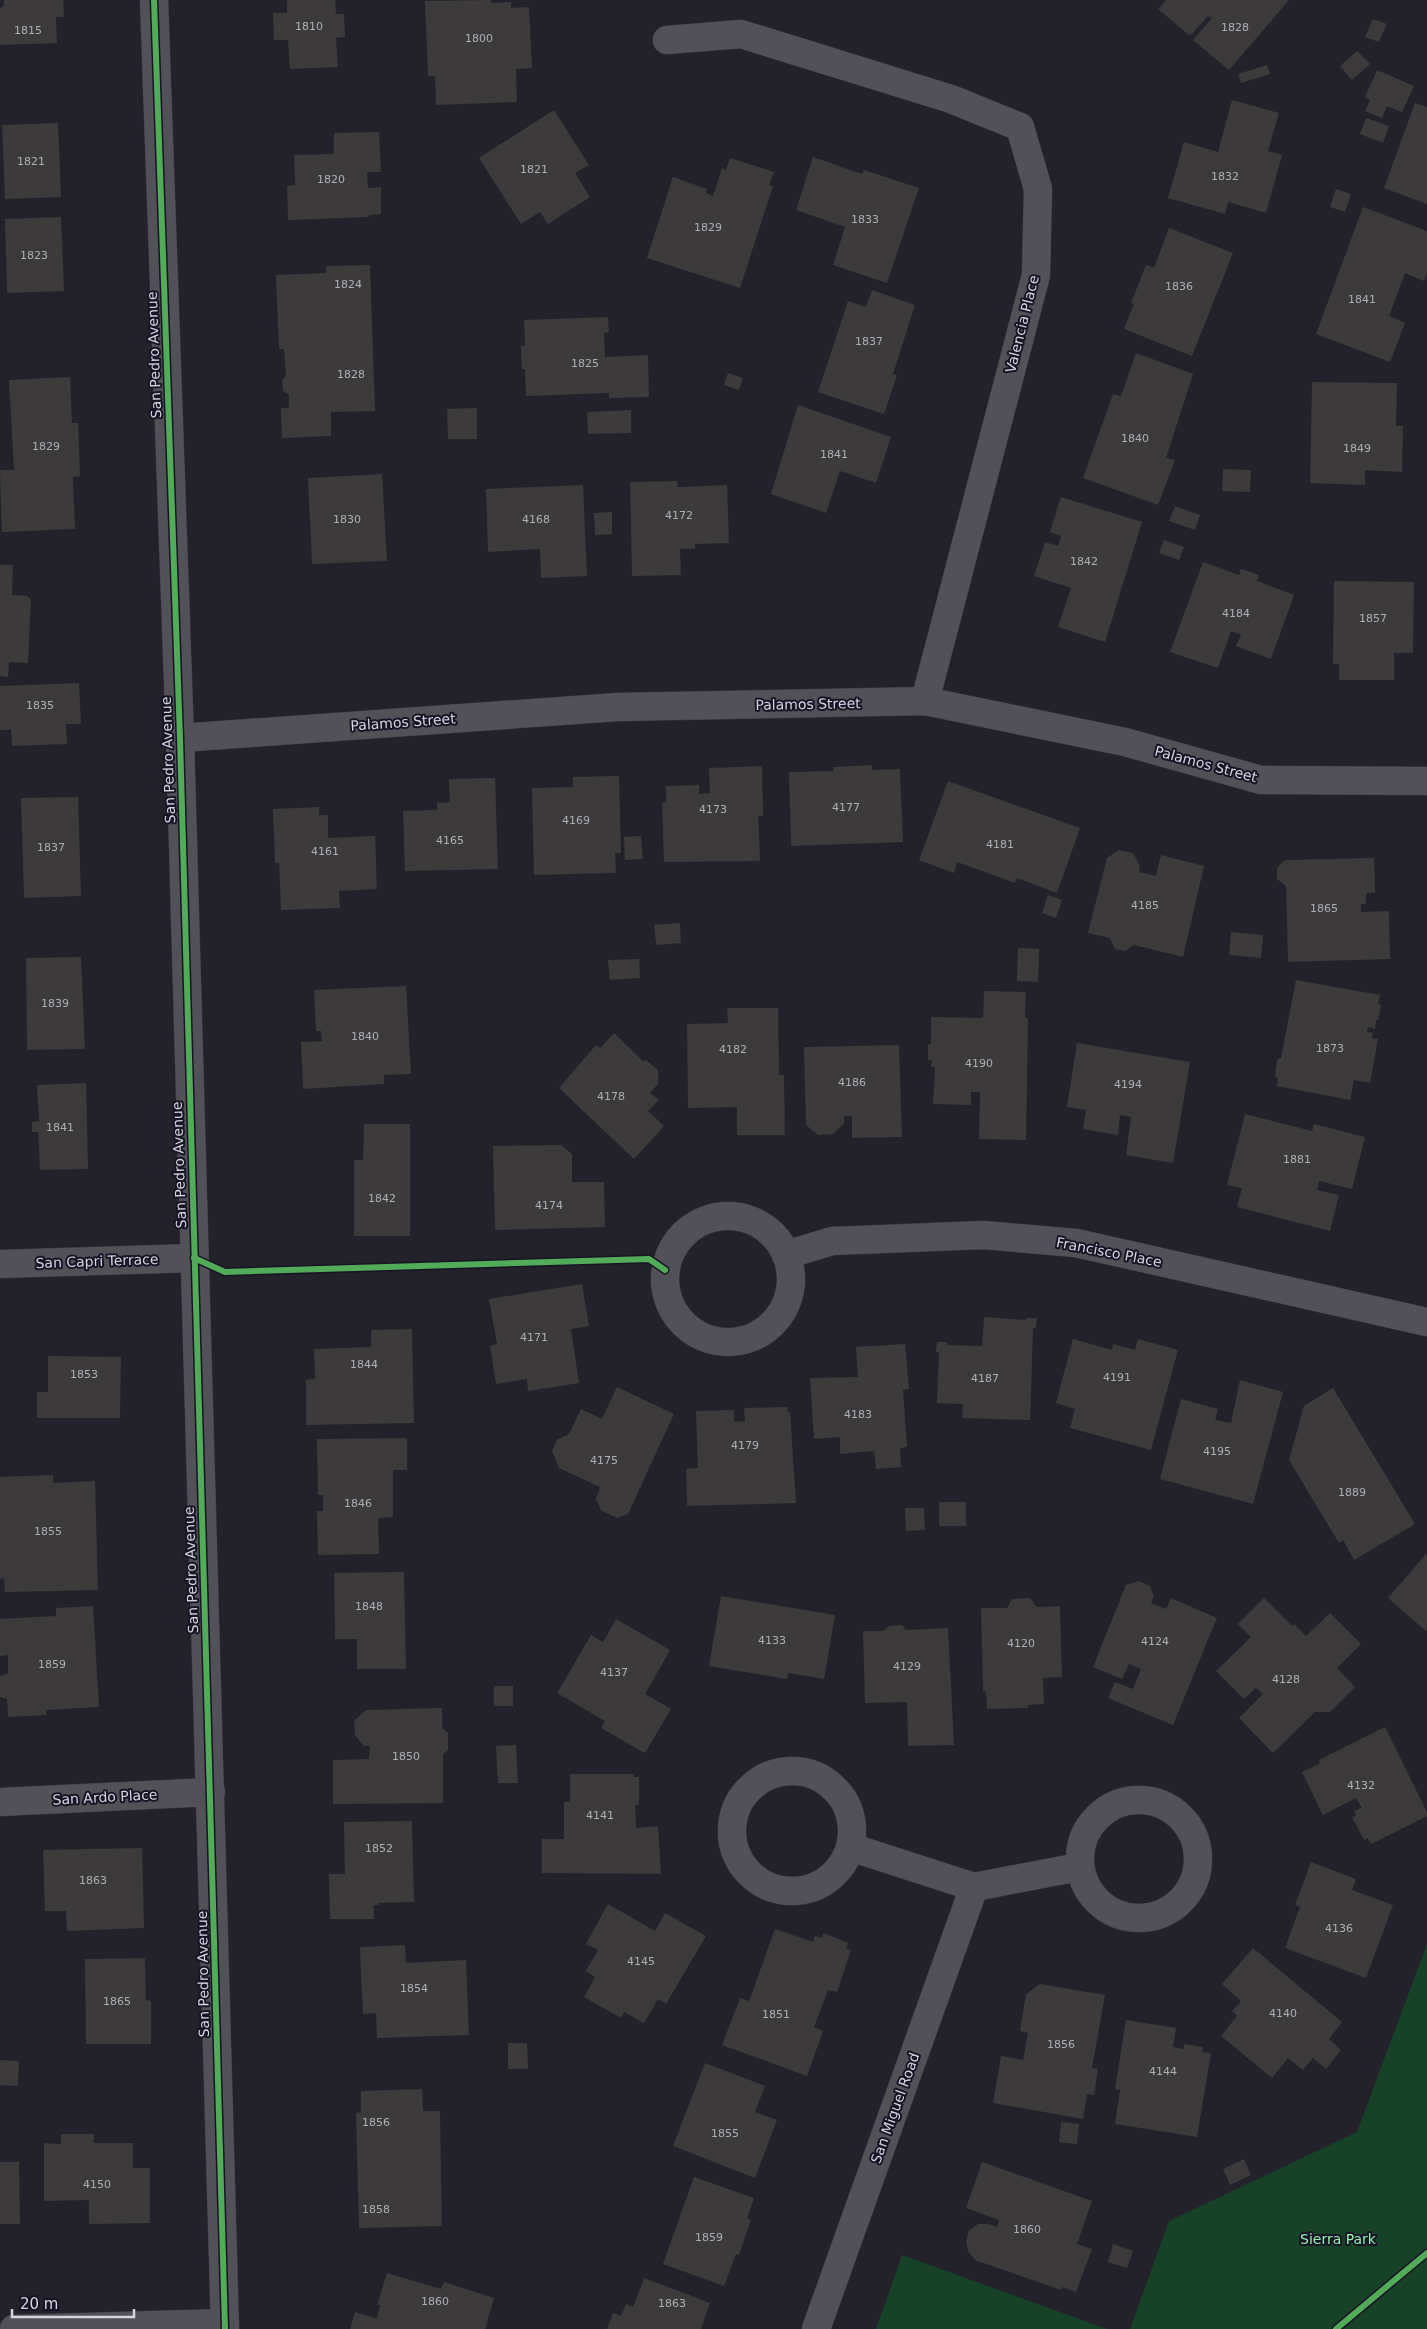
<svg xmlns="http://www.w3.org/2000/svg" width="1427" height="2329" font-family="'DejaVu Sans',sans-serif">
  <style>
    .green { fill: #184228 }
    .building { fill: #3d3a3c }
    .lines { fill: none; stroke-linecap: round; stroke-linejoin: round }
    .street-casing { stroke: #3d3c44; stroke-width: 29 }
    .street { stroke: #525158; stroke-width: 28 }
    .cycleway-casing { stroke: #171525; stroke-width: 9 }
    .cycleway { stroke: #51ab58; stroke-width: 6 }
    .labels { text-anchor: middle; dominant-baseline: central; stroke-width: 4; stroke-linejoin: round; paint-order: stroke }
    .number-label { font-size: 11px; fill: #afaeb6 }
    .street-label { font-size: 14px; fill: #d5d4df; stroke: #171525 }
    .park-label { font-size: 14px; fill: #93f1b0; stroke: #171525 }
  </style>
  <rect width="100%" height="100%" fill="#23222b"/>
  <g class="green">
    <polygon points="1427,1944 1427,2329 1130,2329 1169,2221 1357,2132"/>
    <polygon points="902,2255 1107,2329 876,2329"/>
  </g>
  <g class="building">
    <polygon points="4,0 63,0 64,17 56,17 57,43 0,45 0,8 4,6"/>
    <polygon points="287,0 335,0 336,14 344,14 345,37 336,38 338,67 290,69 288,40 274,40 273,13 287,13"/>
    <polygon points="491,0 491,3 511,2 511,8 529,7 532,68 516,69 517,102 436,105 435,76 428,76 425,1"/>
    <polygon points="1166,0 1289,0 1229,70 1193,40 1212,18 1208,16 1190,36 1158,9"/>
    <polygon points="1373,19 1387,24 1379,42 1365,37"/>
    <polygon points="1357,51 1370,64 1352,80 1340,66"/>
    <polygon points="1267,65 1270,74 1241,83 1238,74"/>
    <polygon points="1377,70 1414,86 1402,112 1387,106 1382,118 1365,111 1370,100 1365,97"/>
    <polygon points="1232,100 1279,113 1268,151 1282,155 1266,213 1228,202 1225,214 1168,198 1184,142 1218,152"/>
    <polygon points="1415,103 1427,107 1427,204 1384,188"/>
    <polygon points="554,110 589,165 575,173 590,197 548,224 540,212 521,224 479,158"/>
    <polygon points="1366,118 1389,126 1383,143 1360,134"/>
    <polygon points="58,123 61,197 5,199 2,125"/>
    <polygon points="379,132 381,172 367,172 368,188 381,187 381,214 369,215 369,217 288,220 287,186 295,185 294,155 334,154 334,133"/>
    <polygon points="813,157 862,174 864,170 919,188 887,283 833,265 845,227 796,210"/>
    <polygon points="730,158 774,172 769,185 773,186 740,288 647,258 673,177 707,189 706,193 713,196 722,168 726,170"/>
    <polygon points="1336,189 1351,194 1345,212 1330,207"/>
    <polygon points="1363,207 1427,231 1427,273 1424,281 1405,273 1389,316 1405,323 1390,362 1316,334"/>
    <polygon points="61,217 64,291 7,293 5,219"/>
    <polygon points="1169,228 1233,253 1192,356 1124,329 1134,304 1131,303 1146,265 1154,268"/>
    <polygon points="370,265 375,411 331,412 331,436 282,438 281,408 289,408 289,394 283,391 282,380 286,376 284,349 279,349 276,275 326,273 326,266"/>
    <polygon points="872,290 915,305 893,374 897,375 884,414 818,392 848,301 866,307"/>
    <polygon points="608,317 609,332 604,333 605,357 648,355 649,397 609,398 609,393 526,396 525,369 522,369 521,346 525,346 524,320"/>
    <polygon points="1136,353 1193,374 1166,458 1175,460 1158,505 1083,478 1113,394 1121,396"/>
    <polygon points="728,373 743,378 739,390 724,385"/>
    <polygon points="70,377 72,423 78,423 80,476 73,477 75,529 2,532 0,470 14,470 9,380"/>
    <polygon points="1312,382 1397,383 1396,426 1403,426 1402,472 1365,470 1365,485 1310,483"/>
    <polygon points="798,405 891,437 876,483 840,471 826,513 771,494"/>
    <polygon points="477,408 477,439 448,439 447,409"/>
    <polygon points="631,410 631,433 588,434 587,412"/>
    <polygon points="1223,469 1251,470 1250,492 1222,491"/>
    <polygon points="382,474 387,561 312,564 308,478"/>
    <polygon points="677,481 678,487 727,485 729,543 695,544 695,549 680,549 681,575 632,576 630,482"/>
    <polygon points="583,485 587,576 541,578 540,549 488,552 486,489"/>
    <polygon points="1061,497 1142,522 1105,642 1058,627 1071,588 1034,576 1045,542 1058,546 1061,536 1050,532"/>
    <polygon points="1175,506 1200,515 1195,530 1169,521"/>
    <polygon points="612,512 612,534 595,535 594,513"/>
    <polygon points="1164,540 1184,547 1179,560 1159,553"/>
    <polygon points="1203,562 1239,575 1241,569 1259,575 1257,581 1294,595 1271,659 1236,646 1241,635 1231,631 1218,668 1170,652"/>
    <polygon points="0,565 13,565 12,595 28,596 28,598 31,598 28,663 9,662 8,677 0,676"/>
    <polygon points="1334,581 1414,582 1413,653 1394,653 1394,680 1339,680 1339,664 1333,664"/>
    <polygon points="79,683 81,724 66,724 67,744 12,746 11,730 0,730 0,686"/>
    <polygon points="872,765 872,770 900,769 903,842 791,846 789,772 834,771 833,767"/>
    <polygon points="762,766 763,816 758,816 760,861 664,862 662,803 666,802 666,786 699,785 699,794 710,793 709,768"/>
    <polygon points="619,776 621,853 615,853 616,873 534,875 532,788 573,787 573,777"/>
    <polygon points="495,778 498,869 405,871 403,811 437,810 437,803 450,802 449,779"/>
    <polygon points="948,781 1080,828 1057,893 1017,878 1015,883 957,862 954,873 919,860"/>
    <polygon points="78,797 81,896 24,898 21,798"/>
    <polygon points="319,807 319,815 328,815 328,838 375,836 377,889 339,891 340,908 281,910 279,863 275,863 273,809"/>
    <polygon points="641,836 643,859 625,860 624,837"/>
    <polygon points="1119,850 1133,853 1140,866 1139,872 1156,876 1161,855 1204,866 1183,957 1134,945 1125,951 1115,949 1110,938 1088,933 1107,858"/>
    <polygon points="1374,858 1375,893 1366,893 1366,904 1361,904 1361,912 1389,911 1390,959 1288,962 1286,886 1277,879 1277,868 1285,860"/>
    <polygon points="1048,895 1062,900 1056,918 1042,913"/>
    <polygon points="680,923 681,943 656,945 654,925"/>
    <polygon points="1231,932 1263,935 1261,958 1229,955"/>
    <polygon points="1018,948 1039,949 1038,982 1017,981"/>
    <polygon points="81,957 85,1049 27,1050 26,958"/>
    <polygon points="639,959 640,978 610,980 608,960"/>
    <polygon points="1296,980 1380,995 1378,1004 1381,1005 1378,1020 1376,1020 1375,1029 1368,1027 1367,1032 1373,1033 1372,1038 1378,1039 1370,1083 1354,1080 1350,1100 1277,1086 1278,1079 1275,1075 1277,1060 1281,1058"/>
    <polygon points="406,986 411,1074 384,1075 384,1084 303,1089 301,1042 322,1041 321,1031 316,1031 314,990"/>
    <polygon points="984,991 1026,992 1025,1018 1028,1018 1026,1140 979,1139 980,1092 971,1092 971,1105 933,1104 935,1067 931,1067 932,1060 928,1060 928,1045 931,1044 931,1017 983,1018"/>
    <polygon points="727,1008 778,1008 779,1075 784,1075 785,1135 737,1135 737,1107 688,1108 687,1024 728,1023"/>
    <polygon points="614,1033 644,1062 646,1060 658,1070 658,1084 650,1093 659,1100 648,1111 664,1126 634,1159 559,1088 596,1045 600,1048"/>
    <polygon points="1077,1043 1190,1062 1173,1163 1126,1155 1131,1117 1120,1115 1118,1135 1083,1129 1086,1110 1067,1107"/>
    <polygon points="899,1045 902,1137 852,1138 852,1116 844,1116 844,1123 833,1134 818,1135 806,1125 804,1047"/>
    <polygon points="86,1083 88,1169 40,1170 38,1132 32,1132 32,1122 39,1121 37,1085"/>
    <polygon points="1245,1114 1312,1131 1314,1124 1365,1137 1352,1189 1319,1181 1317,1190 1339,1195 1330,1231 1237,1207 1242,1188 1227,1185"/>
    <polygon points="364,1124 410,1124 410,1236 354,1236 354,1160 363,1160"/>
    <polygon points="561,1145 572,1154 572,1182 604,1182 605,1227 495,1230 493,1146"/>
    <polygon points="582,1284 589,1326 571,1329 579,1383 528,1391 527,1379 496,1384 490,1346 497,1344 489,1299"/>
    <polygon points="984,1317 1026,1320 1026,1318 1037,1318 1036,1328 1033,1328 1030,1420 962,1418 963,1404 937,1403 939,1352 936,1352 937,1342 947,1342 947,1345 982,1346"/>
    <polygon points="412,1329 414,1423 306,1425 306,1380 315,1379 314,1349 371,1347 371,1330"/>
    <polygon points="1073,1339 1112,1350 1113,1344 1135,1350 1138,1339 1178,1350 1151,1450 1070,1428 1075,1409 1056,1403"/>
    <polygon points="905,1344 909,1389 903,1390 907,1447 900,1448 901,1467 876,1469 874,1451 840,1454 840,1437 814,1439 810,1378 858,1377 856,1347"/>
    <polygon points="48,1356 121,1357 120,1418 37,1418 37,1392 48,1392"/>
    <polygon points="1240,1380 1283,1392 1253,1504 1160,1479 1181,1399 1218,1409 1215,1420 1231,1423"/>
    <polygon points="617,1387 674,1414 628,1514 617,1518 601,1510 596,1499 600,1487 559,1468 552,1451 557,1440 569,1434 581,1409 602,1419"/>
    <polygon points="1333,1388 1415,1524 1354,1560 1343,1540 1339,1543 1289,1460 1304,1406"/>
    <polygon points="787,1407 788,1412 790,1412 796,1503 687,1506 686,1469 698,1468 696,1411 734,1410 734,1422 745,1421 744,1408"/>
    <polygon points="407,1438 407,1470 393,1470 393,1517 378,1518 379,1554 318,1555 317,1511 323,1511 323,1495 318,1495 317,1439"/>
    <polygon points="53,1475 53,1483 95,1481 98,1590 5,1592 4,1578 0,1579 0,1477"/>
    <rect x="939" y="1502" width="27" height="24"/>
    <polygon points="905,1508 924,1508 925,1530 906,1531"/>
    <polygon points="1427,1553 1427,1632 1388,1598"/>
    <polygon points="404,1572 406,1669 357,1669 357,1639 335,1639 334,1573"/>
    <polygon points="1139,1581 1150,1586 1154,1596 1151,1603 1166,1609 1171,1598 1217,1618 1173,1725 1108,1698 1115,1682 1133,1689 1141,1669 1129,1664 1122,1679 1093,1667 1126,1585"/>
    <polygon points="721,1596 835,1615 824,1679 788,1673 787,1679 709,1666"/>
    <polygon points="1030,1598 1037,1607 1060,1606 1062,1677 1043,1678 1044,1704 1028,1705 1028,1708 987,1709 986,1691 983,1692 981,1608 1007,1608 1012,1599"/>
    <polygon points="1264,1598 1292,1626 1294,1624 1306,1636 1330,1613 1361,1644 1337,1668 1355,1687 1330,1712 1315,1712 1273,1753 1239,1718 1263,1694 1256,1688 1244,1699 1216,1671 1251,1637 1238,1624"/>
    <polygon points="93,1606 99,1707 46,1710 46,1715 8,1717 7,1699 0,1697 0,1676 8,1673 8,1655 0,1656 0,1619 56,1616 56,1608"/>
    <polygon points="616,1619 670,1650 645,1694 671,1709 645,1753 601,1728 605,1721 557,1693 591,1635 603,1642"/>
    <polygon points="902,1625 906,1630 948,1628 954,1745 908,1746 907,1702 865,1703 863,1631 883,1631 889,1626"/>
    <rect x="494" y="1686" width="19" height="20"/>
    <polygon points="442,1708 442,1728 448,1733 448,1750 443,1754 443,1803 333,1804 333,1760 369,1759 370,1746 364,1746 355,1735 354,1721 366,1710"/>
    <polygon points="1385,1727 1427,1812 1427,1816 1371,1844 1368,1838 1364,1840 1352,1817 1356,1816 1354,1811 1362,1808 1356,1798 1323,1815 1302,1772 1320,1763 1319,1760"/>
    <polygon points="516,1745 518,1783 498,1783 496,1746"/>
    <polygon points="570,1774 634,1774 634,1777 639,1777 639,1805 635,1805 636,1828 658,1826 661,1874 542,1873 542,1839 564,1839 564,1802 570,1802"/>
    <polygon points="412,1821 414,1902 378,1903 379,1905 374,1905 374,1919 330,1919 329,1874 345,1874 344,1822"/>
    <polygon points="142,1848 144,1928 67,1931 66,1911 45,1911 43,1850"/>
    <polygon points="1311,1862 1356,1879 1352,1890 1393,1905 1366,1978 1285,1948 1300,1907 1295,1905"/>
    <polygon points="608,1904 655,1931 665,1913 706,1936 666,2004 658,1999 644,2023 624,2012 621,2018 584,1997 595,1977 586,1971 598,1950 586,1944"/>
    <polygon points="775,1929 813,1942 815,1936 822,1938 823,1933 848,1943 846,1949 851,1950 837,1992 828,1990 814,2027 823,2031 807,2076 722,2045 740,1998 749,2001"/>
    <polygon points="405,1945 406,1963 466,1960 469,2035 377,2038 376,2013 363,2014 360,1947"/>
    <polygon points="1253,1948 1342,2022 1329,2039 1341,2050 1326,2069 1313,2058 1303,2070 1288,2058 1272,2078 1221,2036 1237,2016 1232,2011 1241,2001 1222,1984"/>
    <polygon points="145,1958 146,2000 151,2001 151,2044 86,2044 85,1959"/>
    <polygon points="1040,1984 1105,1995 1092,2068 1098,2069 1094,2095 1087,2094 1083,2119 993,2103 1001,2056 1023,2060 1028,2033 1020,2031 1026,1994"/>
    <polygon points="1126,2020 1176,2028 1173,2047 1184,2049 1184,2044 1203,2047 1202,2052 1211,2053 1197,2137 1115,2124 1120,2090 1115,2089"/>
    <polygon points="508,2043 527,2043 528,2069 508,2069"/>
    <polygon points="0,2060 19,2061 18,2086 0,2085"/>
    <polygon points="705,2063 765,2086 755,2112 777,2120 755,2178 673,2146"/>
    <polygon points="422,2089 423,2111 440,2111 442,2226 359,2228 356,2113 361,2112 361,2091"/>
    <polygon points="1061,2122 1079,2124 1077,2144 1059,2142"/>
    <polygon points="61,2134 94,2134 94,2143 133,2143 133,2168 150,2168 150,2223 89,2224 89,2200 44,2201 44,2143 61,2144"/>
    <polygon points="1244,2159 1251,2175 1230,2185 1223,2169"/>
    <polygon points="0,2162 19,2162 20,2224 0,2224"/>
    <polygon points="982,2162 1092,2201 1077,2244 1092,2249 1076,2292 1062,2287 1061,2290 975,2260 968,2251 966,2241 969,2231 978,2224 988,2224 997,2227 999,2220 966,2208"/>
    <polygon points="694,2177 754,2198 747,2218 751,2220 739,2255 736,2254 724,2286 663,2264"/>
    <polygon points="1113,2244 1133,2251 1127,2268 1108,2262"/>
    <polygon points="387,2273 441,2289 444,2282 494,2298 485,2329 350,2329 355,2312 377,2319 380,2305 377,2305"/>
    <polygon points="644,2278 710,2303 701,2329 607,2329 613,2313 621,2316 626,2304 633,2307"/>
  </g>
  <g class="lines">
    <defs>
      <g id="street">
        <polyline points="154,0 180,738 225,2329"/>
        <polyline points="667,40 741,34 951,99 1020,127 1038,189 1036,275 925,701"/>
        <polyline points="180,738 618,707 925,701 1125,742 1261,780 1427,781"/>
        <circle cx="728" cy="1279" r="63"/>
        <polyline points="786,1255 832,1241 983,1235 1076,1243 1427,1322"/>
        <polyline points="0,1264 194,1258"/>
        <circle cx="792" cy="1831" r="60"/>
        <circle cx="1139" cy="1859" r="59"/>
        <polyline points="0,1802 211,1792"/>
        <polyline points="850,1847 974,1887 1079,1867"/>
        <polyline points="14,2329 225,2323"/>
        <polyline points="816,2329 974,1887"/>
      </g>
    </defs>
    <use href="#street" class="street-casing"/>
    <use href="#street" class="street"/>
    <defs>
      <g id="cycleway">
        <polyline points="154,0 180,738 225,2329"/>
        <polyline points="194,1258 225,1272 649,1259 665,1270"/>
        <polyline points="1336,2329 1427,2253"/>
      </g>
    </defs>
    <use href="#cycleway" class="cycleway-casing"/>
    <use href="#cycleway" class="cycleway"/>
  </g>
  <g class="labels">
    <g class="number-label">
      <text x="309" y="26">1810</text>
      <text x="1235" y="27">1828</text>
      <text x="28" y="30">1815</text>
      <text x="479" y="38">1800</text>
      <text x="31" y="161">1821</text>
      <text x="534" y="169">1821</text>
      <text x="1225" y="176">1832</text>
      <text x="331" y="179">1820</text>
      <text x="865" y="219">1833</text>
      <text x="708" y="227">1829</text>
      <text x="34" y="255">1823</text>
      <text x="348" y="284">1824</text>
      <text x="1179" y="286">1836</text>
      <text x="1362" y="299">1841</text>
      <text x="869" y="341">1837</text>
      <text x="585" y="363">1825</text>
      <text x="351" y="374">1828</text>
      <text x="1135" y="438">1840</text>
      <text x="46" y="446">1829</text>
      <text x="1357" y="448">1849</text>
      <text x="834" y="454">1841</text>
      <text x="679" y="515">4172</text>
      <text x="347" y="519">1830</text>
      <text x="536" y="519">4168</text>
      <text x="1084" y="561">1842</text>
      <text x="1236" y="613">4184</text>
      <text x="1373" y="618">1857</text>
      <text x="40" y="705">1835</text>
      <text x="846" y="807">4177</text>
      <text x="713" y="809">4173</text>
      <text x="576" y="820">4169</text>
      <text x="450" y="840">4165</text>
      <text x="1000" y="844">4181</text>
      <text x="51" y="847">1837</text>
      <text x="325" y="851">4161</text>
      <text x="1145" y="905">4185</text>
      <text x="1324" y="908">1865</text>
      <text x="55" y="1003">1839</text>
      <text x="365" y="1036">1840</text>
      <text x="1330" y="1048">1873</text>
      <text x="733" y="1049">4182</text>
      <text x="979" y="1063">4190</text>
      <text x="852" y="1082">4186</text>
      <text x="1128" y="1084">4194</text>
      <text x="611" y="1096">4178</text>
      <text x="60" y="1127">1841</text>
      <text x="1297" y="1159">1881</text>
      <text x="382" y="1198">1842</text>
      <text x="549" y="1205">4174</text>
      <text x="534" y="1337">4171</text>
      <text x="364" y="1364">1844</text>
      <text x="84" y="1374">1853</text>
      <text x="1117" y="1377">4191</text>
      <text x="985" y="1378">4187</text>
      <text x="858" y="1414">4183</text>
      <text x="745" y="1445">4179</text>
      <text x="1217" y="1451">4195</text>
      <text x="604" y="1460">4175</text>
      <text x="1352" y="1492">1889</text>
      <text x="358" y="1503">1846</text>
      <text x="48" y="1531">1855</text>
      <text x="369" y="1606">1848</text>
      <text x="772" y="1640">4133</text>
      <text x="1155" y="1641">4124</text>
      <text x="1021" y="1643">4120</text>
      <text x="52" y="1664">1859</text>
      <text x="907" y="1666">4129</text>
      <text x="614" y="1672">4137</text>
      <text x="1286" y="1679">4128</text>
      <text x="406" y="1756">1850</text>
      <text x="1361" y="1785">4132</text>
      <text x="600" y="1815">4141</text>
      <text x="379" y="1848">1852</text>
      <text x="93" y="1880">1863</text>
      <text x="1339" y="1928">4136</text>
      <text x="641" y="1961">4145</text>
      <text x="414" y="1988">1854</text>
      <text x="117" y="2001">1865</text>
      <text x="1283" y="2013">4140</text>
      <text x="776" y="2014">1851</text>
      <text x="1061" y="2044">1856</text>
      <text x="1163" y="2071">4144</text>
      <text x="376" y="2122">1856</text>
      <text x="725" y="2133">1855</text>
      <text x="97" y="2184">4150</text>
      <text x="376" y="2209">1858</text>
      <text x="1027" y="2229">1860</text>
      <text x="709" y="2237">1859</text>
      <text x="435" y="2301">1860</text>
      <text x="672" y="2303">1863</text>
    </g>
    <g class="street-label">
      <text transform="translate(1022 324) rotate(-76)">Valencia Place</text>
      <text transform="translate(154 355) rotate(-92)">San Pedro Avenue</text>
      <text transform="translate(808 704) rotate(-1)">Palamos Street</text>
      <text transform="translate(403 722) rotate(-4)">Palamos Street</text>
      <text transform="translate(168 760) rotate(-92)">San Pedro Avenue</text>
      <text transform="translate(1206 764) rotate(15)">Palamos Street</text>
      <text transform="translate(179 1165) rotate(-92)">San Pedro Avenue</text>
      <text transform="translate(1109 1252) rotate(11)">Francisco Place</text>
      <text transform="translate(97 1261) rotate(-2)">San Capri Terrace</text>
      <text transform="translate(191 1570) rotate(-92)">San Pedro Avenue</text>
      <text transform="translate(105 1797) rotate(-3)">San Ardo Place</text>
      <text transform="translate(203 1974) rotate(-91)">San Pedro Avenue</text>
      <text transform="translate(895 2108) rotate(-70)">San Miguel Road</text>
    </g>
    <g class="park-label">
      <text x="1338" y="2239">Sierra Park</text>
    </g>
  </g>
  <path d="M12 2309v8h122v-8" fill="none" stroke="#d5d4df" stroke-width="2.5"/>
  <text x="20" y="2309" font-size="15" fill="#d5d4df" stroke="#171525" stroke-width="4" paint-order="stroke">20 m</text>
</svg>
